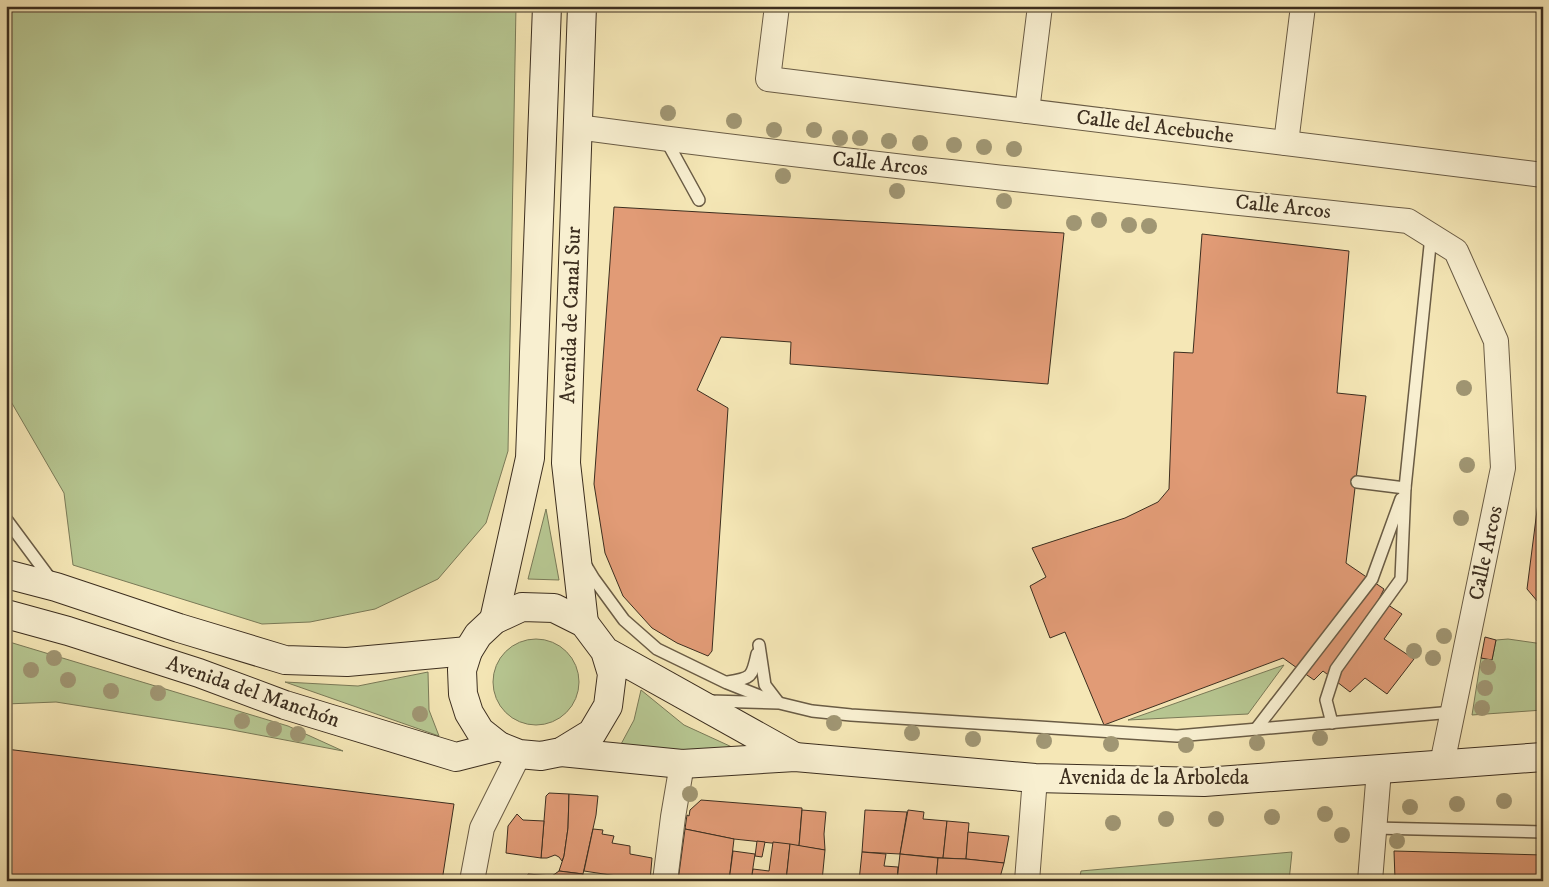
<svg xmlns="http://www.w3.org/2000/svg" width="1549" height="887" font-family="'IM FELL DW Pica',serif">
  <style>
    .green { fill: #b7c792; stroke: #7a7a58 }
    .building { fill: #e19b76; stroke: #3c2e1f }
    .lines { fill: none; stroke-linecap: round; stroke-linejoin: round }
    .lane-casing { stroke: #6a5c45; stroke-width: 14 }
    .street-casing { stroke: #6a5c45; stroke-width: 26 }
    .secondary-casing { stroke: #3c2e1f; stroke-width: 30 }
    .lane { stroke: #f8efd0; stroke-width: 11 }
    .street { stroke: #f8efd0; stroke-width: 24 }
    .secondary { stroke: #f8efd0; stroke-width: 28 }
    .tree { fill: #a09673 }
    .labels { text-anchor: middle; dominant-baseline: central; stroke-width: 4.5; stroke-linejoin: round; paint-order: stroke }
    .street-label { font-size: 21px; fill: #3c2e1f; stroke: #f8efd0 }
  </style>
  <rect width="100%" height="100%" fill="#f5e7b6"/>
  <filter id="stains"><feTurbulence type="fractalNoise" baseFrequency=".004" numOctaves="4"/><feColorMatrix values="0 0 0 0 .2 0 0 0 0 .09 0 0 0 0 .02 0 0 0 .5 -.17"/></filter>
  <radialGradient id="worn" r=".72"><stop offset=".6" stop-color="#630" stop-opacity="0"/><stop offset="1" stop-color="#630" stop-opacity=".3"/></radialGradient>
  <g class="green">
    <polygon points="6,6 516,6 508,451 486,523 438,579 375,609 310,622 262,624 73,565 64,493 6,393"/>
    <polygon points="546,509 559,580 528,579"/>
    <circle cx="536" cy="682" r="43"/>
    <polygon points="1508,639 1543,644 1543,710 1472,715 1481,658 1492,660 1496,640"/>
    <polygon points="6,641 288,726 343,751 227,729 56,702 6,704"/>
    <polygon points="1284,665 1248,714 1128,720"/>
    <polygon points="428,672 429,710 439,736 285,682 358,686"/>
    <polygon points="641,690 684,725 745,753 681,752 620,746 634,720"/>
    <polygon points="1292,852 1289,881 1079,881 1081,871"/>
  </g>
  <g class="building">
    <polygon points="614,207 1064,233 1048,384 790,364 791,342 721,337 697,390 728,408 712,651 708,656 677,643 652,628 623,596 605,553 594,484"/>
    <polygon points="1202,234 1349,251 1337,393 1366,396 1346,563 1384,589 1379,599 1402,614 1384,639 1414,659 1387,694 1365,678 1350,692 1323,671 1314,680 1283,658 1104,725 1065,632 1050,638 1030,586 1046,577 1032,548 1125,518 1158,502 1169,489 1174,352 1193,353"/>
    <polygon points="1540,487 1543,487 1543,603 1538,602 1527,589"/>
    <polygon points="1485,637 1496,640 1492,660 1481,658"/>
    <polygon points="6,749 454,804 442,881 6,881"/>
    <polygon points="549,793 569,794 568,828 564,856 562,861 559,857 555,855 547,858 541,858 546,796"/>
    <polygon points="569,794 598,796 596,815 583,874 559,871 564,856 568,828"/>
    <polygon points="701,800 802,808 799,846 734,839 685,829 687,815 689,816 690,810"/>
    <polygon points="802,810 826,812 824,834 825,850 799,846"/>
    <polygon points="865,810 907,812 900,854 862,852"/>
    <polygon points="908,810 924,812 923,819 947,821 943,858 900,854"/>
    <polygon points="517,814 523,820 544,821 541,858 506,853 508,826"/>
    <polygon points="947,821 969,823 966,859 943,858"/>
    <polygon points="593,829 603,830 602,834 614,836 612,843 630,846 630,854 652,858 650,881 584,871"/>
    <polygon points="685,829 734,839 729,881 678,881"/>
    <polygon points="968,832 1009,836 1004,863 966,859"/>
    <polygon points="757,841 765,842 762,857 755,856"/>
    <polygon points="773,842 790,844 786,881 751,881 753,869 769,871"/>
    <polygon points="790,844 825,850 822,881 786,881"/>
    <polygon points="733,851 755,854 751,881 729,881"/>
    <polygon points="1394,851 1543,855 1543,881 1395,879"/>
    <polygon points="862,852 886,854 884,866 898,867 897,881 859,881"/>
    <polygon points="900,854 938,858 936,881 897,881"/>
    <polygon points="938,858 966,859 1004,863 999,881 936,881"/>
    <polygon points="559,871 583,874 582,881 526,881 528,874 552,876"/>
  </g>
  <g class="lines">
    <defs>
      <g id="lane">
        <polyline points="666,140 699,200"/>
        <polyline points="1357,482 1405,488"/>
        <polyline points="6,519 52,581"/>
        <polyline points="585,564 594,579 624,620 657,649 727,683 770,700"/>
        <polyline points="759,645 765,685 778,702"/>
        <path d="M728 682C752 678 752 677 757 654"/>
        <polyline points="710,701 779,703 812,711 851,715 1177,736 1453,712"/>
        <polyline points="1332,723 1326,700 1336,669 1401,579 1405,488 1431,236"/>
        <polyline points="1256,729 1372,579 1401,499"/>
        <polyline points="1374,828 1543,832"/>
      </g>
      <g id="street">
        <polyline points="777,6 768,79 1543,175"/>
        <polyline points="1027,111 1040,6"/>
        <path d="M577 127C853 164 1131 191 1408 221L1456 251 1496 341 1503 468 1442 764"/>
        <polyline points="1286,143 1303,6"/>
        <polyline points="472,881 482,828 519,754"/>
        <polyline points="665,881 673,817 682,764"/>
        <polyline points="1027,881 1035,778"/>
        <polyline points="1370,881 1379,770"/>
      </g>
      <g id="secondary">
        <polyline points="582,6 566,463 584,623"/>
        <polyline points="6,574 56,587 179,628 285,660 347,662 468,651"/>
        <polyline points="6,614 68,631 199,673 285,705 456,757 499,746"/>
        <polyline points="494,620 530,458 547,6"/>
        <polyline points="605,651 612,674 608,706 592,733 561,752 541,756 519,754 499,746 480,731 469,713 463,694 462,670 468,651 478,635 494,620 522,607 554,608 584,623 605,651 795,757"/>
        <polyline points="561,752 682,764 795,757 1035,778 1204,782 1543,757"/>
      </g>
    </defs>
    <use href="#lane" class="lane-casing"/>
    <use href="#street" class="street-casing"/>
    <use href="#secondary" class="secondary-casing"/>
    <use href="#lane" class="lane"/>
    <use href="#street" class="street"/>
    <use href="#secondary" class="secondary"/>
  </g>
  <g class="tree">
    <circle cx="668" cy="113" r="8"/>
    <circle cx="734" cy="121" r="8"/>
    <circle cx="774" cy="130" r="8"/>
    <circle cx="814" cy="130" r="8"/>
    <circle cx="840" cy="138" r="8"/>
    <circle cx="860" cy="138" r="8"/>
    <circle cx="889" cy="141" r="8"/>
    <circle cx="920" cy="143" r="8"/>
    <circle cx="954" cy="145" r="8"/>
    <circle cx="984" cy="147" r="8"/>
    <circle cx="1014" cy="149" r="8"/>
    <circle cx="783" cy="176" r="8"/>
    <circle cx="897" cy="191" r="8"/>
    <circle cx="1004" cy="201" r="8"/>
    <circle cx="1099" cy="220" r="8"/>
    <circle cx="1074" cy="223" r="8"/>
    <circle cx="1129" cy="225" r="8"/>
    <circle cx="1149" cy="226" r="8"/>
    <circle cx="1464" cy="388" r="8"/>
    <circle cx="1467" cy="465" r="8"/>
    <circle cx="1461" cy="518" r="8"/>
    <circle cx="1444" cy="636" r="8"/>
    <circle cx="1414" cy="651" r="8"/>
    <circle cx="54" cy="658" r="8"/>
    <circle cx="1433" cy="658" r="8"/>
    <circle cx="1488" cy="667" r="8"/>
    <circle cx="31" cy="670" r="8"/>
    <circle cx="68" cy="680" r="8"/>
    <circle cx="1485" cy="688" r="8"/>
    <circle cx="111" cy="691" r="8"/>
    <circle cx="158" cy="693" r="8"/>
    <circle cx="1482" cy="708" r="8"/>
    <circle cx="420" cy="714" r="8"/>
    <circle cx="242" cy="721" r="8"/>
    <circle cx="834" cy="723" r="8"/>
    <circle cx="274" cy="729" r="8"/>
    <circle cx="912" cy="733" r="8"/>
    <circle cx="298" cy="734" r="8"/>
    <circle cx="1320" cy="738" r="8"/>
    <circle cx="973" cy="739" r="8"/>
    <circle cx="1044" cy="741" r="8"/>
    <circle cx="1257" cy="743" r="8"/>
    <circle cx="1111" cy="744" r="8"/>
    <circle cx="1186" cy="745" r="8"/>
    <circle cx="690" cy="794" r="8"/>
    <circle cx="1504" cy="801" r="8"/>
    <circle cx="1457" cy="804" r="8"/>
    <circle cx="1410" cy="807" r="8"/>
    <circle cx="1325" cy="814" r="8"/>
    <circle cx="1272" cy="817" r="8"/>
    <circle cx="1166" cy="819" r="8"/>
    <circle cx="1216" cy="819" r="8"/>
    <circle cx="1113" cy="823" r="8"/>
    <circle cx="1342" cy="835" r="8"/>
    <circle cx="1397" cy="841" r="8"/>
  </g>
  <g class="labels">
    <g class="street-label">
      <text transform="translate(1155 127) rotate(7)">Calle del Acebuche</text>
      <text transform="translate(880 164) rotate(6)">Calle Arcos</text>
      <text transform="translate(1283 207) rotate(6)">Calle Arcos</text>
      <text transform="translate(571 315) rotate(-88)">Avenida de Canal Sur</text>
      <text transform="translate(1486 553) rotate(-78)">Calle Arcos</text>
      <text transform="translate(253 692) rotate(19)">Avenida del Manchón</text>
      <text x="1154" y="778">Avenida de la Arboleda</text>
    </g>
  </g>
  <rect width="1549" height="887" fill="none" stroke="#f5e7b6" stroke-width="25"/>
  <rect x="8" y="8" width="1534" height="872" fill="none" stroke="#3c2e1f" stroke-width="2.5"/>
  <rect x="12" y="12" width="1524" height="862" fill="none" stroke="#3c2e1f"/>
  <rect width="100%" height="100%" filter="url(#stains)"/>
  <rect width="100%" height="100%" fill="url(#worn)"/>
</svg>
